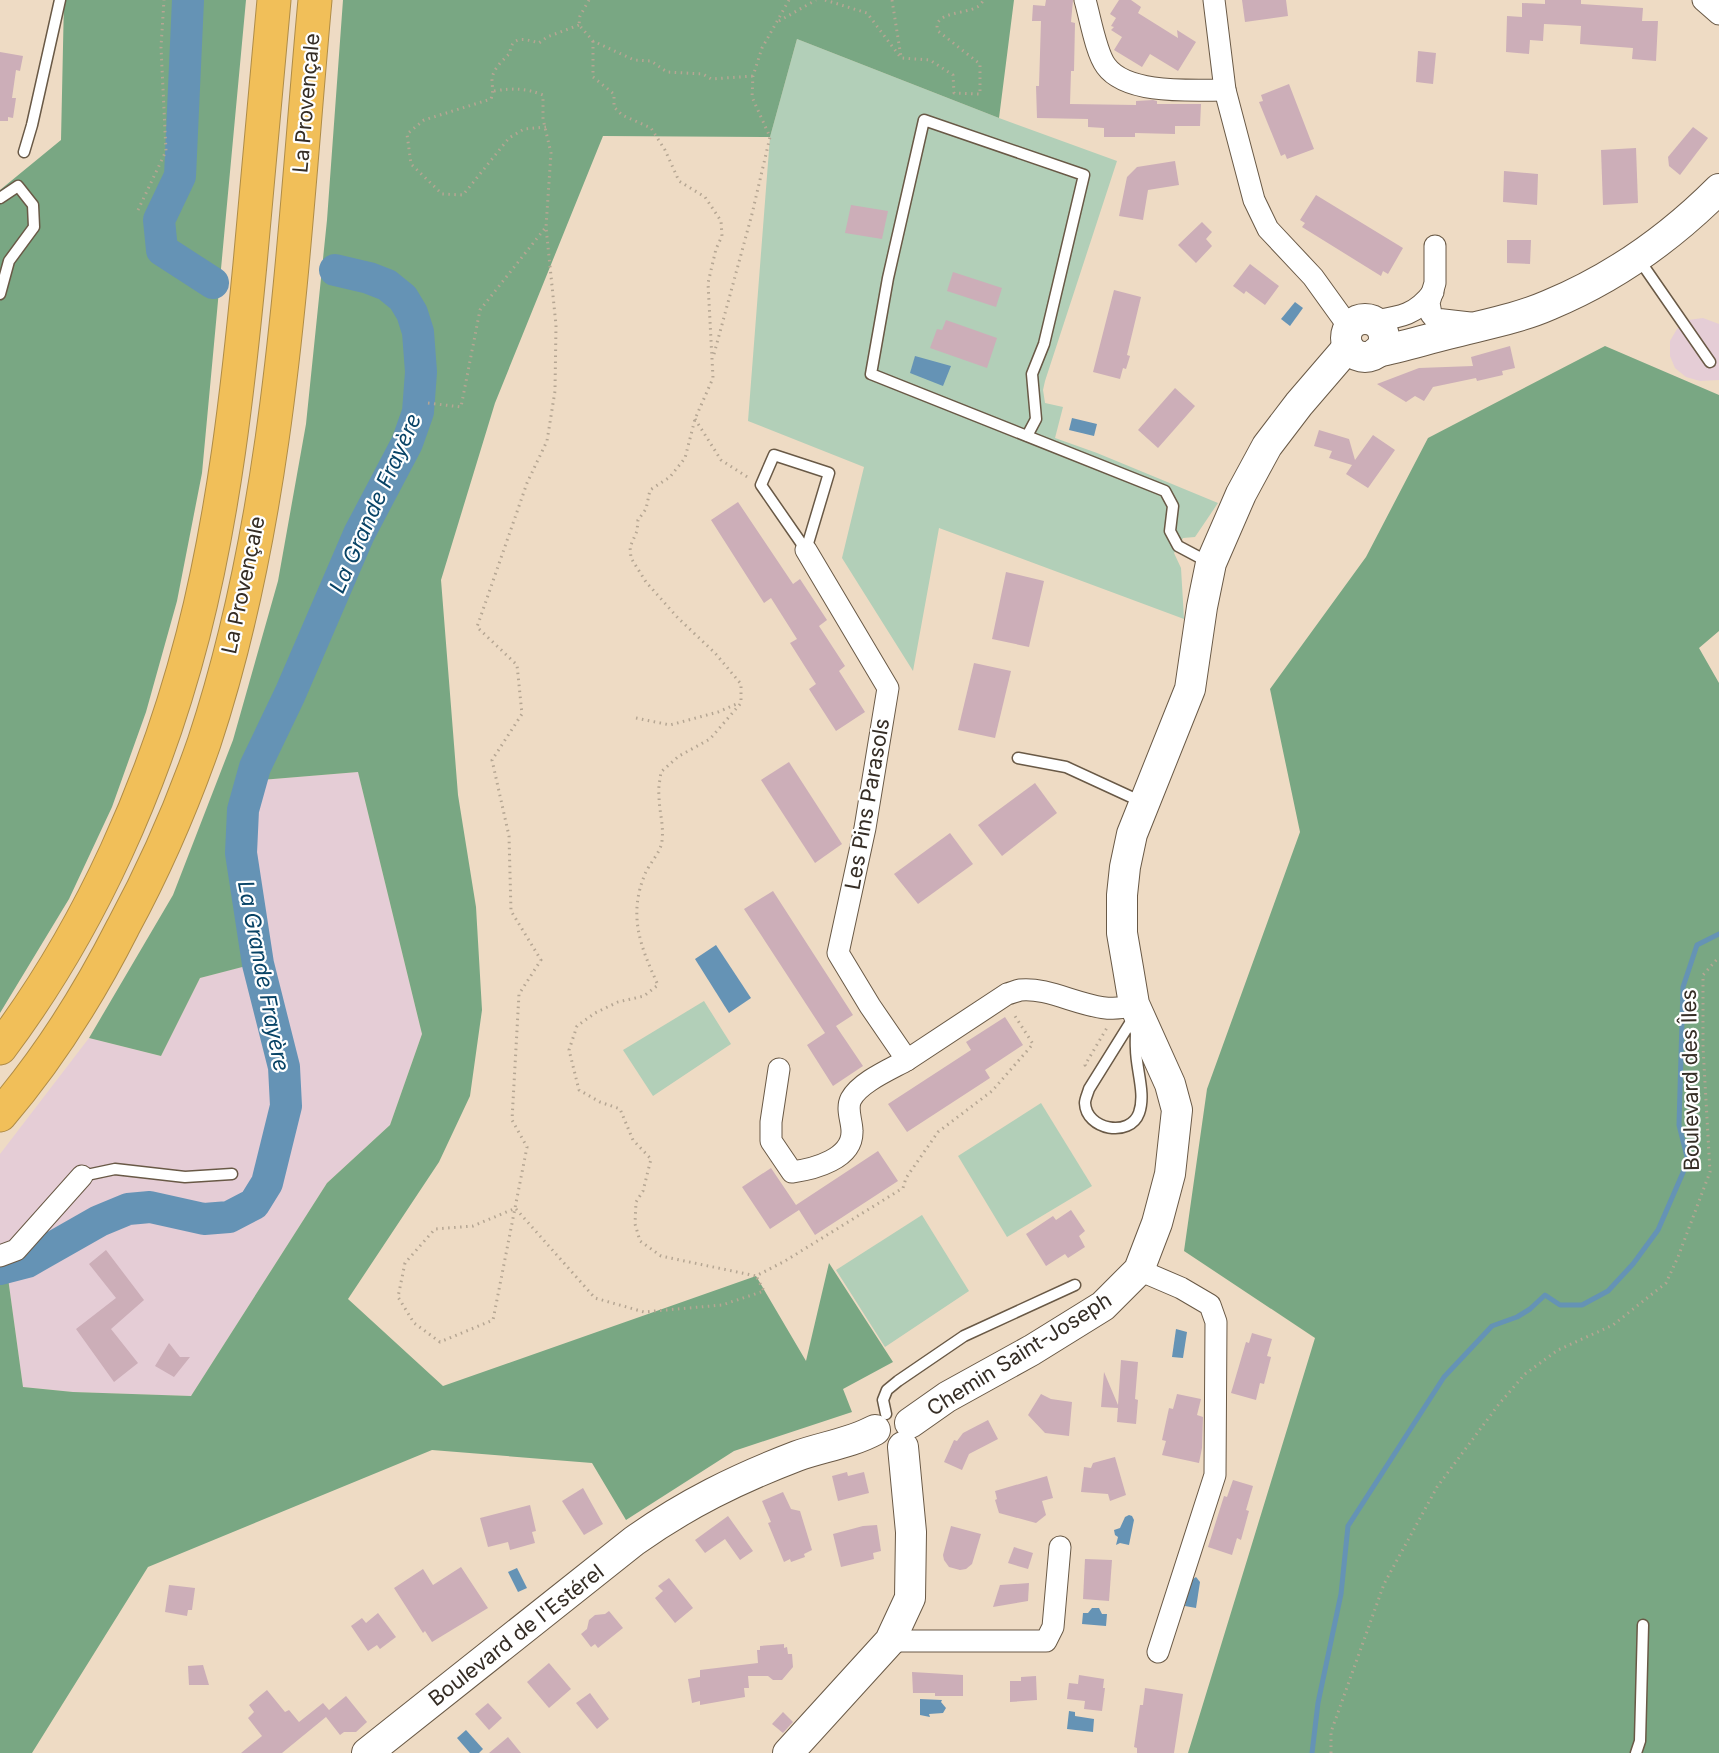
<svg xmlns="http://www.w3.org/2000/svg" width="1719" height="1753" font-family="Inter,sans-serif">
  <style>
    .industrial { fill: #e5cdd6 }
    .green { fill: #b2cfb8 }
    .forest { fill: #79a783 }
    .water { fill: #6593b5 }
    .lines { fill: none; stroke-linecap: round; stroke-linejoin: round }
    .stream { stroke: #6593b5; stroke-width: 5 }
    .river { stroke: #6593b5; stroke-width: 32 }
    .building { fill: #ccaeb8 }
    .lane-casing { stroke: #695946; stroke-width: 13 }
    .street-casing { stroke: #695946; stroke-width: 23 }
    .secondary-casing { stroke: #695946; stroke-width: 32 }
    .highway-casing { stroke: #af8c47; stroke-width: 35 }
    .path { stroke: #b5a693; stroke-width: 3; stroke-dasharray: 1.5 4.5; stroke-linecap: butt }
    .lane { stroke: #fff; stroke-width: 10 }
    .street { stroke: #fff; stroke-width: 21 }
    .secondary { stroke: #fff; stroke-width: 30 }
    .highway { stroke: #f1bf59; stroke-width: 33 }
    .labels { text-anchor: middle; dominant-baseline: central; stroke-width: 4.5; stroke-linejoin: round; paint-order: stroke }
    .street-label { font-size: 21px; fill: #352d25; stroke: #fff }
    .water-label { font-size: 22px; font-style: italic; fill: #084366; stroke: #fff }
  </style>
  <rect width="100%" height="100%" fill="#eedbc4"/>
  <g class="industrial">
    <polygon points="1703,318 1719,324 1719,380 1700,381 1686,377 1675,368 1670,356 1670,341 1677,329 1688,320"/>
    <polygon points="358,772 422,1034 390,1125 327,1183 191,1396 73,1392 23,1387 8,1278 0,1265 0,1154 89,1038 161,1056 200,978 249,965 244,826 261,780"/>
  </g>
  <g class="green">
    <polygon points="797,39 999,118 1117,161 1045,381 1043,390 1045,403 1063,407 1055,438 1097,453 1218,503 1195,537 1183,538 1174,553 1181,568 1184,619 939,528 913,671 842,558 864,467 748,421 770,137"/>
    <polygon points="704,1001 731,1044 653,1096 623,1050"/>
    <polygon points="1041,1103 1092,1186 1007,1237 958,1156"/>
    <polygon points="922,1215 969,1291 885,1347 836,1270"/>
  </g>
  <g class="forest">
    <polygon points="64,0 246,0 202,473 177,601 146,712 112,807 69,899 0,1013 0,190 61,140"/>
    <polygon points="343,0 1014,0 999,118 797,39 770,137 603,136 495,403 441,580 458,795 476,907 482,1010 470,1096 439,1162 348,1299 443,1386 756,1276 806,1361 829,1263 893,1362 843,1389 852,1412 734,1451 626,1520 592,1463 432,1450 148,1567 32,1753 0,1753 0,1280 8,1278 23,1387 73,1392 191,1396 327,1183 390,1125 422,1034 358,772 261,780 244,826 250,965 200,978 161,1056 89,1038 173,895 233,740 278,581 306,424 327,220"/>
    <polygon points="1605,346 1719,395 1719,631 1699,648 1719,683 1719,1753 1188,1753 1315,1338 1184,1251 1207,1089 1300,832 1270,689 1366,557 1428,438"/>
  </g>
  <g class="water">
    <polygon points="1295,302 1303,308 1290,326 1281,319"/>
    <polygon points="915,356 951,366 943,386 910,373"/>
    <polygon points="1072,418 1097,424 1094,436 1069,430"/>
    <polygon points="716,945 751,998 729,1013 695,959"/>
    <polygon points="1176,1329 1187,1332 1183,1358 1172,1357"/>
    <polygon points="1129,1515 1132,1516 1134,1520 1129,1545 1120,1543 1116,1545 1118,1537 1115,1535 1114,1530 1120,1528 1125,1517"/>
    <polygon points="517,1568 527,1588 518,1592 508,1572"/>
    <polygon points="1196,1577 1200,1582 1196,1608 1185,1606 1190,1581"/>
    <polygon points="1092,1608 1099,1608 1102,1614 1107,1614 1106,1626 1082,1624 1083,1613 1088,1613"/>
    <polygon points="920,1699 942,1700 941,1702 946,1708 943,1713 929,1714 930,1717 920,1715"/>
    <polygon points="1069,1711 1075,1712 1075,1716 1094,1719 1093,1732 1067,1729"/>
    <polygon points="466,1730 483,1749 479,1753 470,1753 457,1738"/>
  </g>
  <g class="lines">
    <polyline class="stream" points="1312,1753 1318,1703 1341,1594 1348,1526 1444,1377 1492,1326 1517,1317 1530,1309 1545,1295 1560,1305 1582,1305 1608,1291 1633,1264 1658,1230 1688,1161 1679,1125 1683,987 1697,945 1719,934"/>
    <g class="river">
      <polyline points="188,0 180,176 159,220 162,250 213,283"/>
      <polyline points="0,1269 27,1262 99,1221 128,1209 150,1207 204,1219 229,1217 254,1204 267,1183 286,1106 284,1067 258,964 241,853 243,810 255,767 290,694 359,534 407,443 418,412 421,372 418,332 412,313 403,298 387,285 369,278 335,270"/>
    </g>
  </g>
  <g class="building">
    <polygon points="1046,0 1073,0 1071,22 1075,23 1074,71 1071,71 1070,104 1136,105 1136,101 1153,100 1157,101 1157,104 1201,104 1200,126 1175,126 1175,134 1135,133 1135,137 1104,137 1104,128 1088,127 1088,119 1037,118 1036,86 1039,86 1041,21 1032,21 1033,5 1045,6"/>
    <polygon points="1119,0 1131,0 1141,7 1138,13 1178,38 1177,30 1196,42 1178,71 1150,54 1142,67 1114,50 1122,37 1111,30 1114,27 1111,26 1116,18 1110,14"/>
    <polygon points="1242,0 1286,0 1288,16 1245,22"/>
    <polygon points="1545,0 1581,0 1581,4 1643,8 1642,21 1658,21 1656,61 1632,59 1633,48 1580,44 1581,26 1565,25 1544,24 1543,41 1530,40 1529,54 1506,52 1507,16 1522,17 1522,3 1545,4"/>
    <polygon points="1418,51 1436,53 1433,84 1416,82"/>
    <polygon points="0,52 23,56 20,71 16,70 12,98 16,98 13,118 8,117 8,121 0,121"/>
    <polygon points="1289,84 1314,149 1287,159 1285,154 1281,156 1259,102 1263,101 1261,95"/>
    <polygon points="1693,127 1708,138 1680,175 1669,166 1668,157"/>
    <polygon points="1636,148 1638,203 1603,205 1601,150"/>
    <polygon points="1175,161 1179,185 1148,190 1143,220 1119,216 1127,177 1137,167"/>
    <polygon points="1504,171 1538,174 1537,205 1503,202"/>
    <polygon points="1316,195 1403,248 1388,274 1383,271 1381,276 1302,227 1305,223 1300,220"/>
    <polygon points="851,205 888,211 882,239 845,233"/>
    <polygon points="1202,222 1212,232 1206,239 1212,246 1196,263 1178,245"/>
    <polygon points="1507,240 1531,240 1530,264 1507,263"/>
    <polygon points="1250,264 1279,286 1265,305 1246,291 1244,294 1233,286"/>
    <polygon points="953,272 1002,288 996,307 947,291"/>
    <polygon points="1114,290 1141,297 1127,355 1130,356 1126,369 1123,368 1120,379 1093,372"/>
    <polygon points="946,320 997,338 987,368 930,348 937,329 942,330"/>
    <polygon points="1510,346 1515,368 1502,371 1503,375 1477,381 1476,378 1433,387 1424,401 1415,396 1406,402 1377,384 1419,368 1473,366 1471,357"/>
    <polygon points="1175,388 1195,406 1158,448 1138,430"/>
    <polygon points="1319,430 1349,439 1355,460 1373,435 1395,450 1368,488 1346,474 1352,465 1329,458 1332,451 1314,446"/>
    <polygon points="738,502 793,584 800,579 827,620 819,626 845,666 839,671 865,712 836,731 809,689 816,684 790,643 797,639 771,598 764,603 711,520"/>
    <polygon points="1006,572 1044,581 1029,647 992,639"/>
    <polygon points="974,663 1011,671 995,738 958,730"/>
    <polygon points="789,762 842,844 815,863 761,780"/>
    <polygon points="1035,783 1057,813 1002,856 978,825"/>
    <polygon points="950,833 973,864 918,904 894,874"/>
    <polygon points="773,891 853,1015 836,1026 863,1066 833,1086 807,1045 825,1033 744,909"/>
    <polygon points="1005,1017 1023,1045 985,1070 990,1078 907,1132 888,1104 971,1050 966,1042"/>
    <polygon points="878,1151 898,1181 815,1235 799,1210 770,1229 742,1187 771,1168 796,1205"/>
    <polygon points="1071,1210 1085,1231 1079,1236 1085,1247 1068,1258 1065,1254 1046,1266 1026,1234 1053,1216 1056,1220"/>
    <polygon points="106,1250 144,1300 111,1329 138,1363 114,1382 76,1329 116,1298 89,1264"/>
    <polygon points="1252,1333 1272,1339 1267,1356 1271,1357 1264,1384 1260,1383 1256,1400 1231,1393 1246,1342 1249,1343"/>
    <polygon points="169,1343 180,1357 190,1357 174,1377 155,1366"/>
    <polygon points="1121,1360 1138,1362 1135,1399 1138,1400 1136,1424 1117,1422 1118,1408 1101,1407 1104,1372 1118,1405"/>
    <polygon points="1041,1394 1051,1399 1072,1402 1069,1436 1045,1433 1028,1415"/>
    <polygon points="1177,1394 1201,1399 1197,1415 1203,1417 1202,1448 1199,1463 1162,1455 1166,1441 1162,1440 1169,1408 1173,1409"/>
    <polygon points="988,1420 998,1439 969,1454 962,1470 944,1462 954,1440 957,1441 963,1433"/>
    <polygon points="1115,1457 1126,1495 1110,1501 1108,1494 1081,1492 1084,1467 1091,1468 1093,1463"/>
    <polygon points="847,1472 848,1476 864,1472 869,1493 838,1501 832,1476"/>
    <polygon points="1047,1476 1053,1498 1042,1501 1046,1515 1036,1523 999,1513 995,1500 997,1499 995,1491"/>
    <polygon points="1233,1480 1253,1486 1246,1510 1249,1511 1241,1540 1237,1538 1232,1555 1208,1547 1224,1496 1227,1497"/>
    <polygon points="583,1488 603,1524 584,1535 562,1501"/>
    <polygon points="783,1492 791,1509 800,1511 812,1550 804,1554 805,1557 791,1562 790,1559 784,1562 768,1523 771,1522 762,1501"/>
    <polygon points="530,1505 536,1531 532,1532 535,1543 510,1550 508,1542 488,1547 480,1518"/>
    <polygon points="728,1516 753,1551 740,1560 725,1539 705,1553 695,1540"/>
    <polygon points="877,1525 881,1551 873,1553 874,1559 841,1567 833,1534 863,1526"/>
    <polygon points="951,1526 981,1534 972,1564 966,1569 960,1570 949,1567 944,1560 943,1555"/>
    <polygon points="1014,1547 1033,1553 1028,1569 1008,1563"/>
    <polygon points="1085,1559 1112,1560 1109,1601 1083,1599"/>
    <polygon points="461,1567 488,1608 432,1642 425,1631 423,1633 394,1588 423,1569 433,1585"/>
    <polygon points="669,1578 693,1608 675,1623 655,1598 663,1591 658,1586"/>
    <polygon points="1029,1583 1028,1601 993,1607 1000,1585"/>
    <polygon points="169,1585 195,1588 192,1610 188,1610 187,1616 165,1612"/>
    <polygon points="609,1611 623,1628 598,1648 595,1644 591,1647 581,1634 587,1629 589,1620 595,1615 605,1614"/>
    <polygon points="378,1613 396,1637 380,1649 377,1645 368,1651 351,1626 362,1618 366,1623"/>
    <polygon points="784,1644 784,1648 787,1647 788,1654 792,1654 793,1667 782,1680 773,1680 768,1676 748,1676 749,1688 744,1688 745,1697 700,1705 700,1701 692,1703 688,1679 700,1677 700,1670 758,1663 757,1650 760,1650 760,1646"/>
    <polygon points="549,1663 571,1689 549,1708 527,1682"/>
    <polygon points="203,1665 209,1685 189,1685 188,1666"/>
    <polygon points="912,1672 963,1675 963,1696 935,1696 935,1693 913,1693"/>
    <polygon points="1079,1675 1104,1679 1103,1688 1105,1688 1102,1711 1084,1709 1085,1701 1067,1699 1069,1683 1078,1684"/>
    <polygon points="1036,1676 1037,1700 1010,1702 1010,1681 1021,1681 1021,1677"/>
    <polygon points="1145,1688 1183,1694 1174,1753 1137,1753 1137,1748 1134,1747 1140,1705 1143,1705"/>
    <polygon points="267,1690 285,1712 289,1710 299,1722 323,1703 329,1710 346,1696 367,1722 356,1732 344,1732 340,1735 326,1717 282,1753 241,1753 262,1736 248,1718 254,1712 249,1705"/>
    <polygon points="590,1693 609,1719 597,1729 576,1703"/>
    <polygon points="488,1703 502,1718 489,1730 475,1714"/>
    <polygon points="783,1712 793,1722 783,1733 772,1724"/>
    <polygon points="508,1737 521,1753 489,1753"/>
  </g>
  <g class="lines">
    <defs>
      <g id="lane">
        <polyline points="24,152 32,125 60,0"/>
        <polyline points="0,198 18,186 33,205 34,227 9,261 0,294"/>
        <polyline points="1638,258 1710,362"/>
        <polyline points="1027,436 1036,419 1032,374 1044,344 1084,175 924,120 888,278 871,374 1165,491 1173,506 1170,531 1178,546 1210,563"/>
        <polygon points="774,455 829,473 806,550 761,485"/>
        <polyline points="1018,758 1066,767 1142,802"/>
        <path d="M1137 1012C1137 1024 1135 1037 1136 1049 1136 1069 1146 1094 1139 1113 1130 1138 1086 1130 1085 1103 1085 1099 1088 1093 1089 1089Z"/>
        <polyline points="82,1176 115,1169 185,1177 232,1174"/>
        <polyline points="886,1414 883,1400 887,1390 898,1381 964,1336 1075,1285"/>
        <polyline points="1636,1753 1640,1741 1643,1625"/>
      </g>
      <g id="street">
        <path d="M1085 0C1090 17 1096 53 1106 66 1127 95 1193 90 1225 90"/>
        <polyline points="1214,0 1225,90 1254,200 1268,229 1313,277 1349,327"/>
        <polyline points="1703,0 1719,14"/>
        <polyline points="1435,246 1435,283 1429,303 1431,314 1435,319 1470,323"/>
        <path d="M1374 321C1400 317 1416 315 1433 292"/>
        <path d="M806 550 888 688 865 828 838 953 870 1006 907 1060 1007 994C1011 993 1016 991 1020 990 1056 986 1099 1020 1134 1004"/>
        <path d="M779 1069 771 1122V1141L792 1172C814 1169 853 1159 852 1131 852 1121 846 1109 851 1099 860 1082 891 1069 907 1060"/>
        <polyline points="0,1256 16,1250 82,1176"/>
        <polyline points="1139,1270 1181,1288 1210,1305 1216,1322 1215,1475 1158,1652"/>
        <polyline points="890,1641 1046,1641 1053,1627 1060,1547"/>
      </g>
      <g id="secondary">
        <circle cx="1365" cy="338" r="19"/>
        <path d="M1377 352C1401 347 1424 340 1448 334 1482 325 1517 319 1549 305 1614 278 1670 238 1719 189"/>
        <polyline points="910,1423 947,1397 1032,1350 1103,1306 1139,1270 1157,1223 1170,1174 1177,1110 1170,1084 1134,1004 1128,968 1122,933 1122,895 1125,867 1132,834 1190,689 1202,607 1211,563 1241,494 1267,446 1299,404 1348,347"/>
        <path d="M367 1753 634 1541C686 1504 737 1479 797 1456 822 1447 851 1443 875 1430"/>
        <polyline points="788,1753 890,1641 910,1598 911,1532 903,1447"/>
      </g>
      <g id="highway">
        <path d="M0 1048C91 927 155 782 193 635 224 514 238 389 250 264 258 176 266 88 274 0"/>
        <path d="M0 1115C49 1058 89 994 123 927 155 868 182 806 204 743 283 505 292 247 315 0"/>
      </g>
    </defs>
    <use href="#lane" class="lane-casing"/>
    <use href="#street" class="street-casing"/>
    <use href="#secondary" class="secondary-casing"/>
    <use href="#highway" class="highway-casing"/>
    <g class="path">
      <polyline points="589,0 580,16 579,25 593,41 634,60 651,61 667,72 703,74 711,79 753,76"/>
      <path d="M825 0 867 13 901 58 930 60 953 75 954 93 980 94V64L938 31C931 12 966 14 977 7 980 6 982 2 984 0"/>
      <polyline points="892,0 901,57"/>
      <polyline points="779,21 816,0"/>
      <path d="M593 41V77L614 94V107L622 115 651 128 665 150 679 181 705 197 721 221 722 236 716 249 708 283 713 378 695 419 685 458 670 477 650 490 646 509 638 520 637 531 630 547 631 558 646 582 678 618 715 653 741 684V703L710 739 679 756 661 772C660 780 658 788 659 795 659 812 664 824 662 841 661 852 649 864 645 874 628 915 640 946 658 985L644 996 618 1002 595 1013 577 1026 569 1050 579 1090 600 1102 620 1109 633 1140 651 1159 643 1191 636 1202 635 1224 640 1241 661 1256 756 1276 785 1261 903 1188 906 1178 938 1132 992 1091 1033 1044 1013 1013"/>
      <path d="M494 91C513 88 526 88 543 95V119L551 153 546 227 556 325 555 391 547 441 527 483 477 627 517 665 522 714 492 760 509 836 511 911 541 960 519 994 512 1120 527 1147 493 1320 440 1342 414 1323 398 1297 405 1263 435 1229 473 1226 516 1208"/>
      <path d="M546 127 524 129 509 138 463 195 442 194 411 164 407 134 424 120 491 99C494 91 492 88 492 79 493 69 503 60 510 53 511 35 526 39 539 43L547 37 579 25"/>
      <polyline points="138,210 166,151 161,47 164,0"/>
      <polyline points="714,354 752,214 770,137 752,97 753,76 762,48 789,0"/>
      <polyline points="428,403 461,407 480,310 546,227"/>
      <polyline points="695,419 721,460 749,478"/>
      <polyline points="636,718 670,725 718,712 739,703"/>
      <polyline points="1086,1066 1085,1065 1108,1026"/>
      <polyline points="516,1209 595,1298 644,1312 722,1305 764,1291 756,1276"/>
      <polyline points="1331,1753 1331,1732 1384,1584 1437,1487 1499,1404 1525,1374 1558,1350 1613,1325 1666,1283 1678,1257 1710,1172 1703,1047 1703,975 1719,957"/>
    </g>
    <use href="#lane" class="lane"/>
    <use href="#street" class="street"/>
    <use href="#secondary" class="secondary"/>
    <use href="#highway" class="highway"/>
  </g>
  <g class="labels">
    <g class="street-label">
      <text transform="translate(306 103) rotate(-85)">La Provençale</text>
      <text transform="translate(243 585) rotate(-78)">La Provençale</text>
      <text transform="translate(867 804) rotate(-80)">Les Pins Parasols</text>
      <text transform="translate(1690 1080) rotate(-91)">Boulevard des Îles</text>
      <text transform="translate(1019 1354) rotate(-32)">Chemin Saint-Joseph</text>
      <text transform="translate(516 1635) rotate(-38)">Boulevard de l'Estérel</text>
    </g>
    <g class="water-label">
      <text transform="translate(375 503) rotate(-66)">La Grande Frayère</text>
      <text transform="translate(264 976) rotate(79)">La Grande Frayère</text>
    </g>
  </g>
</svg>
